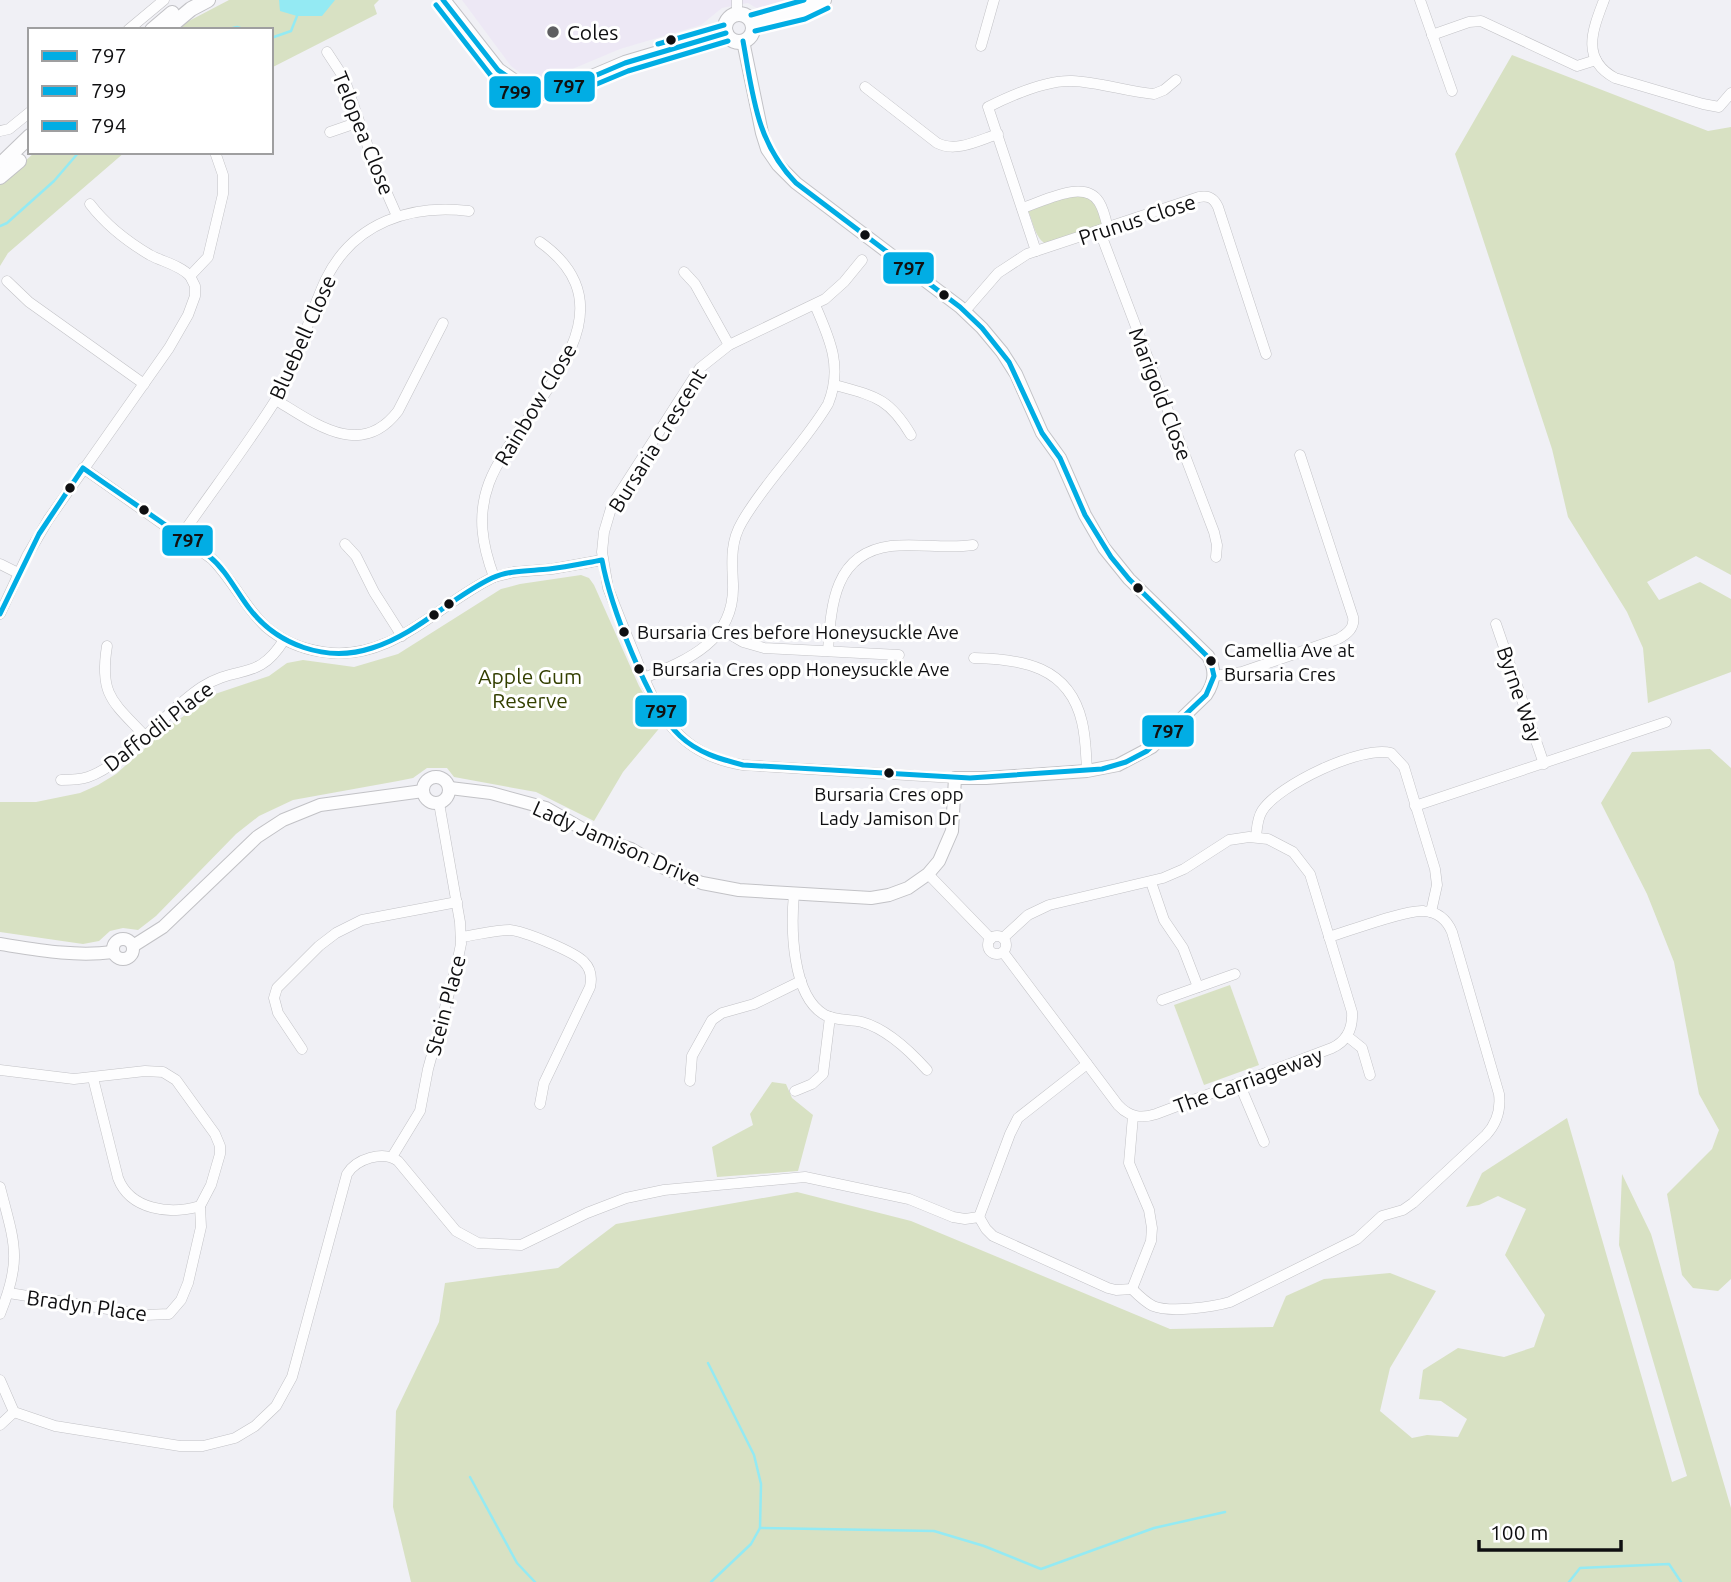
<svg xmlns="http://www.w3.org/2000/svg" width="1731" height="1582" font-family="Ubuntu,sans-serif">
  <style>
    .commercial { fill: #ede8f5 }
    .green { fill: #d8e1c3 }
    .water { fill: #94eaf3 }
    .lines { fill: none; stroke-linecap: round; stroke-linejoin: round }
    .stream { stroke: #94eaf3; stroke-width: 2.5 }
    .minor-casing { stroke: #c2c2c6; stroke-width: 11 }
    .tertiary-casing { stroke: #c2c2c6; stroke-width: 14 }
    .secondary-casing { stroke: #c2c2c6; stroke-width: 16 }
    .minor { stroke: #fdfdfe; stroke-width: 10 }
    .tertiary { stroke: #fdfdfe; stroke-width: 12 }
    .secondary { stroke: #fdfdfe; stroke-width: 14 }
    .bus-1-casing { stroke: #fff; stroke-width: 10 }
    .bus-2-casing { stroke: #fff; stroke-width: 10 }
    .bus-3-casing { stroke: #fff; stroke-width: 10 }
    .bus-1 { stroke: #01ade4; stroke-width: 5 }
    .bus-2 { stroke: #01ade4; stroke-width: 5 }
    .bus-3 { stroke: #01ade4; stroke-width: 5 }
    .poi-dot { fill: #5e5e61; stroke: #fff; stroke-width: 2.5 }
    .bus-dot { fill: #0f0f11; stroke: #fff; stroke-width: 2.5 }
    .labels { text-anchor: middle; dominant-baseline: central; stroke-width: 6; stroke-linejoin: round; paint-order: stroke }
    .bus-label { font-size: 19px; fill: #0f0f11; stroke: #fff; text-anchor: start }
    .poi-label { font-size: 21px; fill: #0f0f11; stroke: #fff; text-anchor: start }
    .street-label { font-size: 21px; fill: #0f0f11; stroke: #fff }
    .park-label { font-size: 21px; fill: #333f00; stroke: #fff }
    .line-badge { stroke: #fff; stroke-width: 2.5 }
    .pale-badge-label { font-size: 19px; text-anchor: middle; font-weight: bold; fill: #111 }
  </style>
  <rect width="100%" height="100%" fill="#f0f0f5"/>
  <polygon class="commercial" points="462,0 797,0 764,9 758,9 748,3 722,8 701,25 620,49 551,78 528,75 520,73 511,66"/>
  <g class="green">
    <polygon points="229,0 379,0 374,5 377,14 271,68 271,30 178,30 187,22"/>
    <polygon points="1512,55 1708,131 1731,127 1731,575 1696,556 1647,582 1659,600 1700,582 1731,599 1731,672 1648,703 1643,648 1627,612 1568,517 1552,449 1455,154"/>
    <polygon points="35,152 125,152 8,253 0,266 0,184"/>
    <path d="M1072 195C1096 193 1097 207 1104 226L1046 244C1035 238 1033 222 1028 210Z"/>
    <polygon points="581,575 589,578 594,585 639,686 662,725 623,772 594,821 536,792 454,777 447,768 427,768 413,778 398,781 293,800 259,816 236,834 156,916 138,930 123,928 110,931 99,941 83,944 0,932 0,802 36,802 80,793 98,785 116,774 171,725 215,694 269,676 287,663 303,660 354,667 398,654 501,589 520,584"/>
    <polygon points="1710,749 1731,768 1731,1279 1718,1291 1693,1288 1682,1275 1667,1194 1712,1149 1719,1130 1699,1094 1674,962 1647,894 1601,803 1632,752"/>
    <polygon points="1230,985 1259,1065 1204,1085 1174,1005"/>
    <polygon points="772,1082 786,1084 792,1098 813,1115 798,1171 717,1177 712,1147 753,1125 750,1114"/>
    <polygon points="1567,1118 1672,1482 1687,1476 1619,1245 1622,1174 1651,1234 1731,1508 1731,1582 411,1582 393,1507 396,1411 439,1322 445,1283 558,1268 616,1224 797,1192 911,1221 1170,1329 1273,1327 1286,1296 1324,1279 1390,1273 1436,1291 1390,1368 1380,1411 1412,1438 1427,1435 1458,1437 1467,1419 1441,1401 1419,1399 1423,1370 1458,1348 1504,1357 1534,1347 1545,1315 1505,1255 1526,1209 1498,1196 1479,1205 1466,1207 1482,1173"/>
  </g>
  <polygon class="water" points="279,0 335,0 322,16 297,16 280,11"/>
  <g class="lines">
    <g class="stream">
      <polyline points="225,30 237,27 246,30"/>
      <polyline points="271,38 291,31 297,16"/>
      <polyline points="0,226 7,223 54,181 79,152"/>
      <polyline points="708,1363 754,1455 761,1484 760,1528 751,1544 711,1582"/>
      <polyline points="470,1477 517,1563 535,1582"/>
      <polyline points="760,1528 934,1531 984,1546 1041,1569 1154,1528 1225,1512"/>
      <polyline points="1569,1582 1580,1568 1669,1564 1681,1582"/>
    </g>
    <defs>
      <g id="minor">
        <polyline points="737,0 737,14"/>
        <polyline points="1420,0 1452,91"/>
        <path d="M1604 0C1593 29 1580 59 1615 78L1703 104 1719 107 1731 93"/>
        <polyline points="128,30 164,0"/>
        <polyline points="1432,35 1469,22 1481,21 1577,66 1596,60"/>
        <polyline points="981,46 994,0"/>
        <polyline points="327,52 344,78 374,164 397,216"/>
        <path d="M865 87 937 143C956 153 979 140 998 134"/>
        <polyline points="0,131 9,129 30,112"/>
        <polyline points="330,132 359,122"/>
        <path d="M90 204C106 225 128 242 150 255 163 262 180 265 190 276"/>
        <path d="M1022 208C1043 202 1084 178 1099 202 1104 210 1106 220 1108 229"/>
        <polyline points="1100,232 1214,532 1217,545 1216,557"/>
        <path d="M1036 251 988 107C1010 96 1047 80 1072 81 1100 82 1127 92 1154 94L1164 90 1176 80"/>
        <path d="M862 260 844 282 825 299 729 345 700 368 612 505 604 532 602 552 608 588C617 611 626 634 636 658 657 713 678 755 743 765L955 778"/>
        <polyline points="684,272 695,284 729,345"/>
        <polyline points="7,281 29,302 144,384"/>
        <path d="M965 311 998 273 1027 254 1199 197C1208 195 1214 198 1218 207L1266 354"/>
        <path d="M835 385C875 396 889 398 911 435"/>
        <path d="M276 400C314 423 361 460 398 411L443 323"/>
        <path d="M83 468 212 559C232 579 244 606 265 626 281 640 301 649 323 652 392 663 437 604 494 577L514 572 552 569 602 560"/>
        <path d="M181 536C212 491 246 447 275 401 299 362 307 319 326 279 354 222 411 204 469 211"/>
        <polyline points="345,544 356,556 374,592 402,636"/>
        <polyline points="0,564 18,573"/>
        <path d="M494 577C482 545 477 515 489 483 517 409 644 316 540 242"/>
        <polyline points="0,614 27,556 48,520 169,348 188,315 195,296 195,286 190,276 208,257 223,194 223,175 215,152"/>
        <polyline points="1496,624 1544,764"/>
        <polyline points="721,629 743,642 764,648 899,655"/>
        <path d="M107 646C99 695 113 702 144 735"/>
        <path d="M828 651C831 605 834 553 891 546 918 543 946 549 973 545"/>
        <path d="M974 658C1022 659 1069 666 1082 722 1086 738 1086 755 1087 771"/>
        <path d="M1214 676 1242 672 1338 639C1347 634 1355 628 1353 617L1300 455"/>
        <path d="M644 678C688 660 735 641 733 584 732 562 730 542 742 522 766 480 803 446 828 404 843 368 830 339 815 305"/>
        <path d="M61 780C70 780 79 780 88 777 126 764 166 710 202 687 238 664 258 682 284 640"/>
        <polyline points="1415,806 1666,722"/>
        <path d="M1256 837C1257 828 1257 819 1262 811 1278 785 1362 745 1391 753L1404 767 1435 869 1437 885 1431 912"/>
        <polyline points="928,874 991,939"/>
        <polyline points="1151,882 1164,920 1183,948 1198,987"/>
        <path d="M794 893C791 926 791 996 825 1015 837 1021 849 1019 862 1022 887 1029 910 1051 927 1070"/>
        <circle cx="997" cy="945" r="9"/>
        <path d="M461 937C477 935 494 930 510 930 524 931 575 952 584 962 591 969 592 978 590 987L544 1083 540 1104"/>
        <path d="M1003 938 1028 915 1049 905 1163 878 1184 869 1229 840 1249 837 1268 839 1293 852 1310 874 1352 1012C1353 1029 1347 1041 1332 1048L1156 1114C1141 1119 1129 1117 1118 1105L1003 952"/>
        <polyline points="1162,1000 1235,974"/>
        <polyline points="1347,1036 1362,1048 1370,1075"/>
        <polyline points="302,1049 278,1013 274,998 277,988 319,946 336,933 362,920 457,902"/>
        <polyline points="0,1070 74,1079 145,1071 163,1072 176,1080 215,1134 220,1146 220,1154 211,1185 200,1206 201,1227 188,1283 181,1300 169,1314 145,1315 9,1293"/>
        <path d="M93 1078 118 1178C130 1210 170 1215 200 1206"/>
        <polyline points="690,1081 692,1056 712,1020 722,1013 754,1004 801,981"/>
        <polyline points="1239,1083 1264,1142"/>
        <polyline points="795,1091 812,1084 823,1074 830,1017"/>
        <polyline points="392,1157 420,1111 428,1069 456,968 461,944 460,922 439,803"/>
        <path d="M0 1187C14 1242 23 1258 0 1314"/>
        <polyline points="979,1217 1010,1134 1018,1118 1087,1064"/>
        <path d="M1132 1289C1138 1295 1145 1302 1153 1306 1170 1313 1213 1307 1230 1302L1357 1239 1382 1216 1403 1210 1413 1203 1486 1135C1497 1123 1501 1110 1499 1094L1452 932C1447 920 1438 912 1424 911 1407 909 1349 931 1329 937"/>
        <polyline points="1132,1289 1151,1241 1152,1228 1149,1210 1129,1163 1133,1116"/>
        <polyline points="0,1380 14,1412"/>
        <path d="M14 1412 55 1426 180 1446H203L235 1438 255 1426 276 1406 292 1377 347 1174C356 1159 383 1150 398 1161L456 1231 478 1243 521 1245 587 1213 626 1198 664 1190 805 1177 909 1199 953 1217 965 1219 979 1217 986 1229 993 1236 1108 1288 1116 1290 1132 1289"/>
        <polyline points="0,1425 14,1412"/>
      </g>
      <g id="tertiary">
        <circle cx="436" cy="790" r="13"/>
        <path d="M450 788 491 793 546 808 600 839 631 849 664 868 702 883 739 890 871 898 889 895 908 888 928 874 939 861 952 831 955 778H986L1087 771 1118 765 1152 747 1206 695C1215 682 1216 670 1208 656L1129 579 1104 548 1085 515 1060 458 1042 433 1016 374 1002 352 982 328 960 307 796 183 778 165 767 149 762 133 743 41"/>
        <circle cx="123" cy="949" r="10"/>
        <path d="M0 944C38 950 75 957 113 952"/>
        <polyline points="133,946 163,927 257,837 283,820 320,805 423,791"/>
      </g>
      <g id="secondary">
        <polyline points="443,0 498,70 518,84 536,90 566,88 625,63 726,33"/>
        <circle cx="739" cy="28" r="14"/>
        <polyline points="753,23 802,11 824,0"/>
        <polyline points="152,30 172,13"/>
        <polyline points="166,30 191,9 208,0"/>
        <polyline points="0,165 30,136"/>
        <polyline points="0,177 19,161"/>
      </g>
    </defs>
    <use href="#minor" class="minor-casing"/>
    <use href="#tertiary" class="tertiary-casing"/>
    <use href="#secondary" class="secondary-casing"/>
    <use href="#minor" class="minor"/>
    <use href="#tertiary" class="tertiary"/>
    <use href="#secondary" class="secondary"/>
    <defs>
      <g id="bus-1">
        <polyline points="443,0 498,70 518,84 536,90 566,88 625,63 726,33"/>
        <path d="M0 614 39 534 83 468C125 498 169 526 210 557 226 570 236 591 249 608 277 645 326 663 372 648 417 634 450 598 492 578 509 570 530 571 549 569 567 567 585 563 602 560 610 604 648 706 680 736 698 753 720 759 743 765L970 778 1102 769 1126 762 1147 751 1206 695 1214 676 1210 659 1129 579 1111 557 1085 515 1060 458 1042 433 1009 362 982 328 960 307 796 183C756 142 753 95 743 41"/>
      </g>
      <g id="bus-2">
        <polyline points="436,5 492,77 514,92 535,99 568,96 628,71 728,41"/>
        <polyline points="755,31 805,19 828,8"/>
      </g>
      <g id="bus-3">
        <polyline points="751,15 804,0"/>
        <polyline points="658,44 724,25"/>
      </g>
    </defs>
    <use href="#bus-1" class="bus-1-casing"/>
    <use href="#bus-2" class="bus-2-casing"/>
    <use href="#bus-3" class="bus-3-casing"/>
    <use href="#bus-1" class="bus-1"/>
    <use href="#bus-2" class="bus-2"/>
    <use href="#bus-3" class="bus-3"/>
  </g>
  <circle class="poi-dot" cx="553" cy="32" r="7"/>
  <g class="bus-dot">
    <circle cx="671" cy="40" r="6"/>
    <circle cx="865" cy="235" r="6"/>
    <circle cx="944" cy="295" r="6"/>
    <circle cx="70" cy="488" r="6"/>
    <circle cx="144" cy="510" r="6"/>
    <circle cx="1138" cy="588" r="6"/>
    <circle cx="449" cy="604" r="6"/>
    <circle cx="434" cy="615" r="6"/>
    <circle cx="624" cy="632" r="6"/>
    <circle cx="1211" cy="661" r="6"/>
    <circle cx="639" cy="669" r="6"/>
    <circle cx="889" cy="773" r="6"/>
  </g>
  <g class="labels">
    <g class="bus-label">
      <text x="637" y="632">Bursaria Cres before Honeysuckle Ave</text>
      <text x="1224" y="650">Camellia Ave at<tspan x="1224" dy="24">Bursaria Cres</tspan></text>
      <text x="652" y="669">Bursaria Cres opp Honeysuckle Ave</text>
      <text x="889" y="794" text-anchor="middle">Bursaria Cres opp<tspan x="889" dy="24">Lady Jamison Dr</tspan></text>
    </g>
    <g class="poi-label">
      <text x="567" y="32">Coles</text>
    </g>
    <g class="street-label">
      <text transform="translate(364 133) rotate(68)">Telopea Close</text>
      <text transform="translate(1137 219) rotate(-18)">Prunus Close</text>
      <text transform="translate(302 337) rotate(-66)">Bluebell Close</text>
      <text transform="translate(1161 394) rotate(69)">Marigold Close</text>
      <text transform="translate(535 404) rotate(-59)">Rainbow Close</text>
      <text transform="translate(657 440) rotate(-58)">Bursaria Crescent</text>
      <text transform="translate(1520 694) rotate(71)">Byrne Way</text>
      <text transform="translate(158 726) rotate(-38)">Daffodil Place</text>
      <text transform="translate(617 843) rotate(24)">Lady Jamison Drive</text>
      <text transform="translate(445 1005) rotate(-75)">Stein Place</text>
      <text transform="translate(1248 1080) rotate(-20)">The Carriageway</text>
      <text transform="translate(87 1305) rotate(8)">Bradyn Place</text>
    </g>
    <g class="park-label">
      <text x="530" y="676">Apple Gum<tspan x="530" dy="24">Reserve</tspan></text>
    </g>
  </g>
  <g class="line-badge">
    <rect x="543" y="70" width="53" height="33" rx="7" fill="#01ade4"/>
    <rect x="488" y="75" width="54" height="34" rx="7" fill="#01ade4"/>
    <rect x="882" y="251" width="53" height="34" rx="7" fill="#01ade4"/>
    <rect x="161" y="524" width="53" height="33" rx="7" fill="#01ade4"/>
    <rect x="634" y="694" width="54" height="34" rx="7" fill="#01ade4"/>
    <rect x="1141" y="714" width="54" height="34" rx="7" fill="#01ade4"/>
  </g>
  <g class="pale-badge-label">
    <text x="569" y="93">797</text>
    <text x="515" y="99">799</text>
    <text x="909" y="275">797</text>
    <text x="188" y="547">797</text>
    <text x="661" y="718">797</text>
    <text x="1168" y="738">797</text>
  </g>
  <rect x="28" y="28" width="245" height="126" fill="#ffffff" stroke="#9f9fa0" stroke-width="2"/>
  <rect x="42" y="51" width="35" height="10" fill="#01ade4" stroke="#9f9fa0" stroke-width="2"/>
  <text x="91" y="63" font-size="21" fill="#0f0f11">797</text>
  <rect x="42" y="86" width="35" height="10" fill="#01ade4" stroke="#9f9fa0" stroke-width="2"/>
  <text x="91" y="98" font-size="21" fill="#0f0f11">799</text>
  <rect x="42" y="121" width="35" height="10" fill="#01ade4" stroke="#9f9fa0" stroke-width="2"/>
  <text x="91" y="133" font-size="21" fill="#0f0f11">794</text>
  <path d="M1479 1540v10h142v-10" fill="none" stroke="#0f0f11" stroke-width="3.5"/>
  <text x="1490" y="1540" font-size="21" fill="#0f0f11" stroke="#ffffff" stroke-width="5" paint-order="stroke">100 m</text>
</svg>
